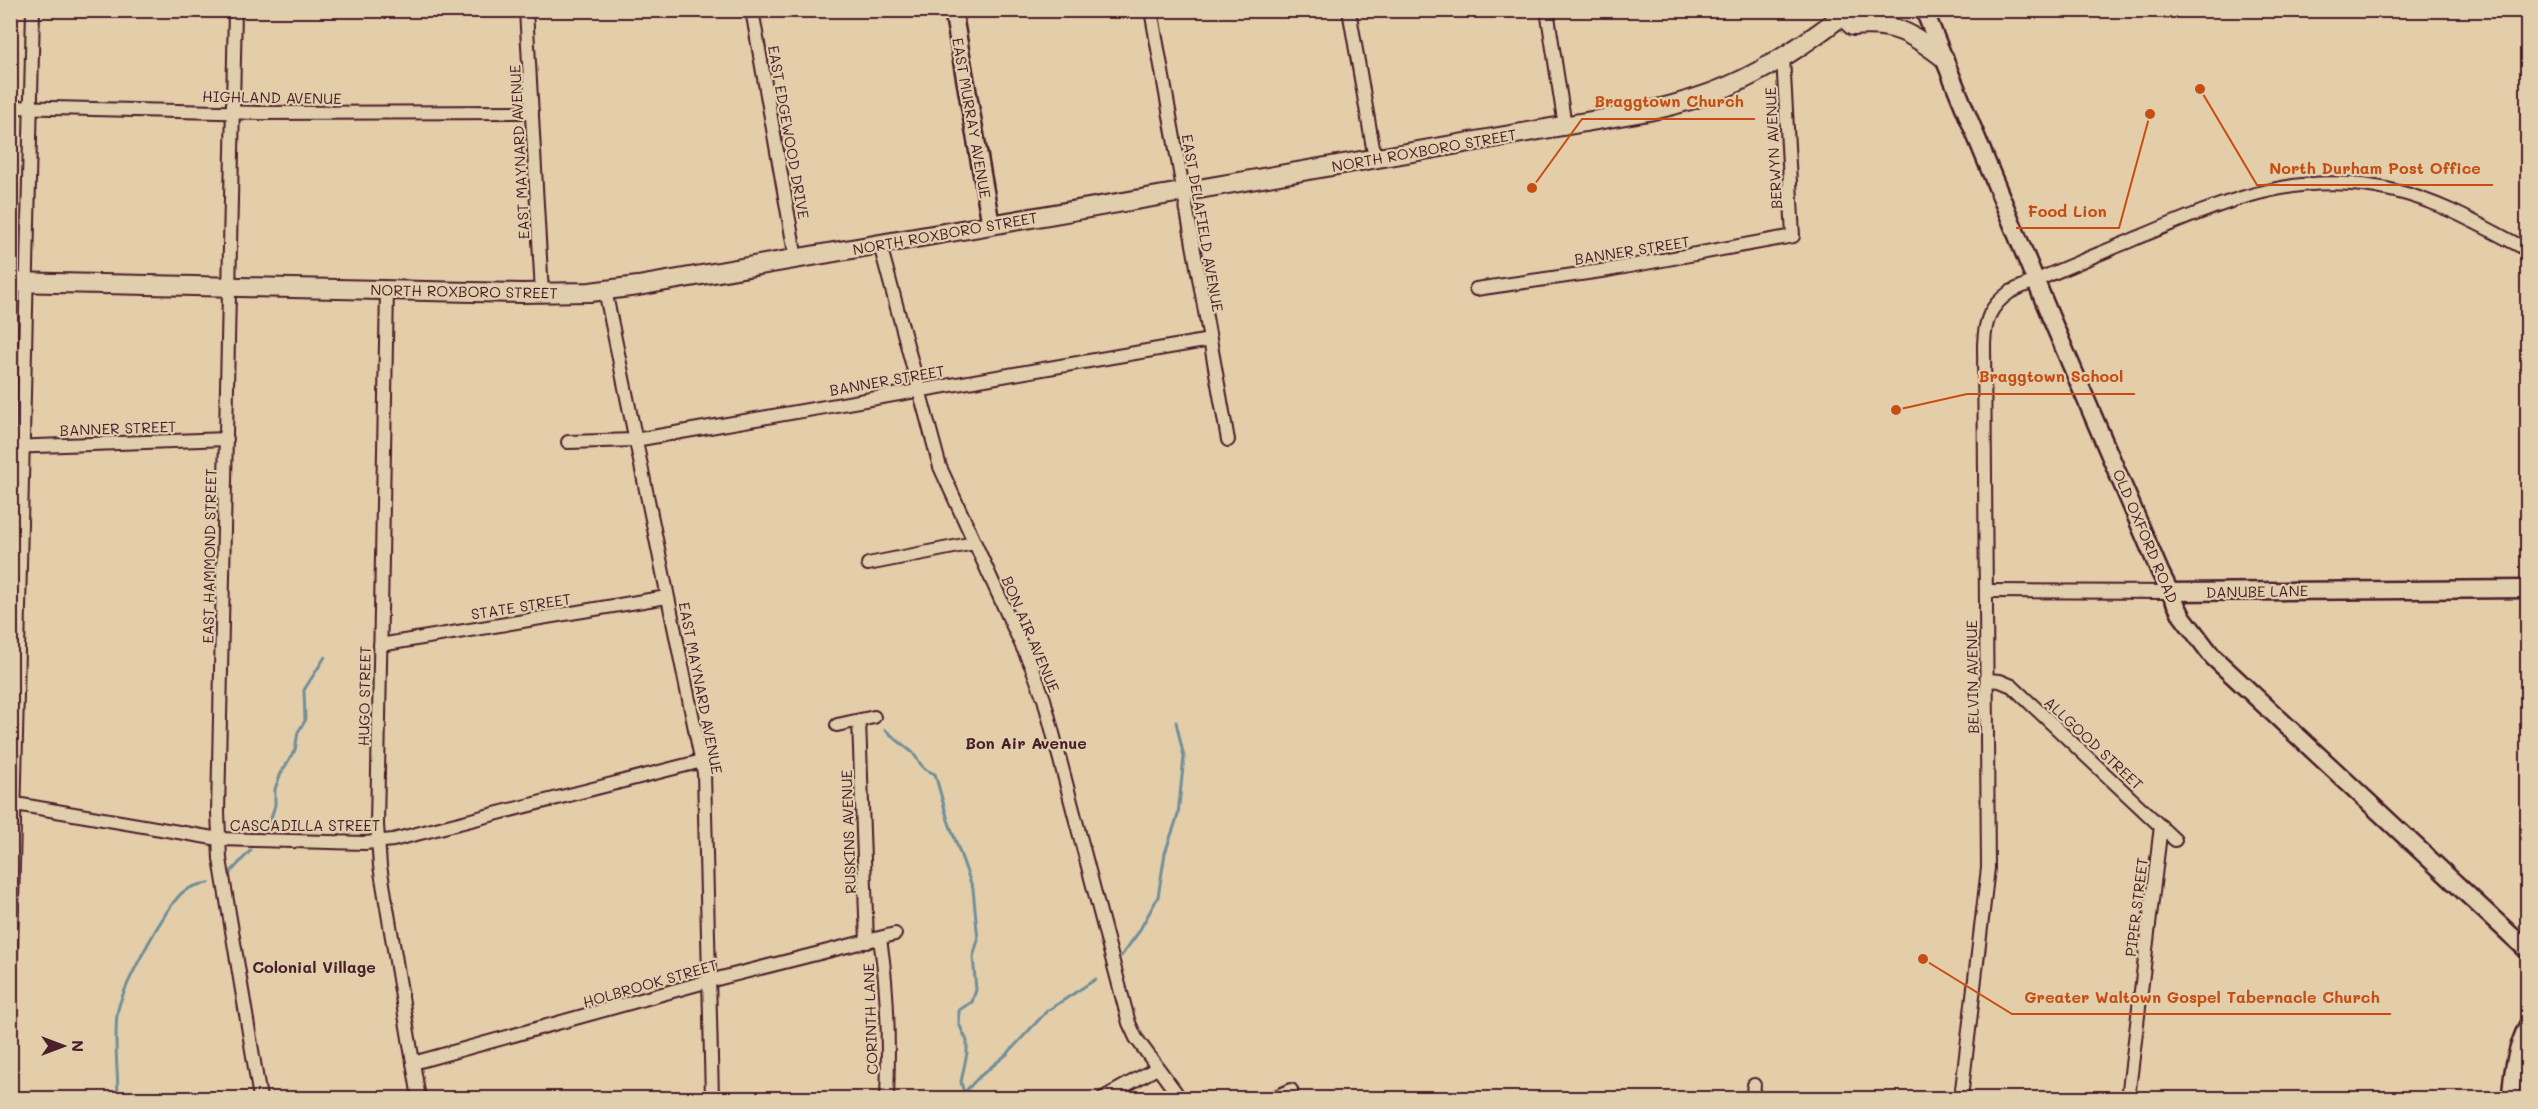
<svg xmlns="http://www.w3.org/2000/svg" width="2538" height="1109" font-family="Mali,sans-serif">
  <style>
    .lines { fill: none; stroke-linecap: round; stroke-linejoin: round }
    .stream { stroke: #709099; stroke-width: 3 }
    .street-casing { stroke: #4a1f2b; stroke-width: 16 }
    .secondary-casing { stroke: #4a1f2b; stroke-width: 21 }
    .primary-casing { stroke: #4a1f2b; stroke-width: 22 }
    .street { stroke: #e1ceac; stroke-width: 12 }
    .secondary { stroke: #e1ceac; stroke-width: 16 }
    .primary { stroke: #e1ceac; stroke-width: 18 }
    .labels { text-anchor: middle; dominant-baseline: central; stroke-width: 4.5; stroke-linejoin: round; paint-order: stroke }
    .street-label { font-size: 15px; fill: #4a1f2b; stroke: #e1ceac }
    .neighbourhood-label { font-size: 16px; font-weight: bold; fill: #4a1f2b; stroke: #e1ceac }
    .leader { fill: none; stroke: #c84d12; stroke-width: 2 }
    .callout-dot { fill: #c84d12; stroke: #e1ceac; stroke-width: 2 }
    .callout-label { font-size: 16px; text-anchor: middle; font-weight: bold; fill: #c84d12; stroke: #e1ceac; stroke-width: 4.5; stroke-linejoin: round; paint-order: stroke }
  </style>
  <rect width="100%" height="100%" fill="#e4cda9"/>
  <filter id="ink" filterUnits="userSpaceOnUse"><feTurbulence type="fractalNoise" baseFrequency=".0167" numOctaves="2"/><feDisplacementMap in="SourceGraphic" scale="12" xChannelSelector="R" yChannelSelector="G"/><feConvolveMatrix kernelMatrix="1 2 1 2 8 2 1 2 1" color-interpolation-filters="sRGB"/></filter>
  <g filter="url(#ink)">
    <g class="lines">
      <g class="stream">
        <polyline points="885,730 913,753 924,769 935,774 948,820 973,889 978,940 973,957 976,990 972,1002 959,1010 959,1024 967,1041 967,1053 961,1082 964,1093"/>
        <polyline points="270,822 275,805 275,789 281,773 295,750 298,732 305,721 304,690 325,657"/>
        <polyline points="228,875 251,850"/>
        <polyline points="1121,956 1138,933 1158,897 1165,853 1178,815 1184,757 1176,722"/>
        <path d="M118 1098C118 1071 114 1042 117 1015 119 993 166 906 183 892 190 887 200 884 209 883"/>
        <polyline points="959,1098 979,1077 1007,1054 1047,1011 1096,979"/>
      </g>
      <defs>
        <g id="street">
          <polyline points="235,10 218,812 220,859 260,1098"/>
          <polyline points="526,10 542,293"/>
          <polyline points="752,10 796,259"/>
          <polyline points="1151,10 1228,440"/>
          <polyline points="1349,10 1375,159"/>
          <polyline points="1547,10 1565,126"/>
          <polyline points="10,107 260,113 532,112"/>
          <polyline points="880,245 940,467 1033,670 1044,699 1129,1023 1136,1038 1180,1098"/>
          <polyline points="1476,289 1608,270 1793,236 1783,57"/>
          <polyline points="387,290 377,825 380,866 419,1098"/>
          <polyline points="605,290 704,773 712,1098"/>
          <polyline points="568,442 635,440 1210,340"/>
          <polyline points="10,447 227,439"/>
          <polyline points="868,564 974,543"/>
          <polyline points="1986,591 2169,592"/>
          <polyline points="380,645 667,597"/>
          <polyline points="1987,680 2000,681 2012,686 2175,840"/>
          <polyline points="859,721 867,942"/>
          <polyline points="837,725 874,717"/>
          <polyline points="10,803 219,839 365,843 393,840 702,761"/>
          <path d="M880 939C888 989 889 1048 887 1098"/>
          <polyline points="10,992 33,10"/>
          <polyline points="413,1063 709,981 895,934"/>
          <polyline points="1103,1098 1157,1068"/>
          <polyline points="1273,1098 1291,1090"/>
          <polyline points="1752,1098 1754,1085"/>
          <path d="M1961 1098 1988 868 1984 344C1985 320 1990 306 2010 292 2054 272 2099 254 2144 235 2229 200 2301 168 2395 191 2442 202 2485 228 2528 250"/>
          <polyline points="2128,1098 2161,826"/>
        </g>
        <g id="secondary">
          <polyline points="953,10 991,225"/>
          <polyline points="1924,10 2051,318 2160,572 2182,616 2213,657 2528,951"/>
          <polyline points="2169,592 2528,589"/>
          <path d="M2511 1098C2512 1072 2516 1049 2528 1025"/>
        </g>
        <g id="primary">
          <path d="M1842 16 1853 26C1895 22 1911 33 1944 58"/>
          <path d="M10 282 521 293 590 292 638 286 1649 111C1710 97 1748 81 1800 46 1816 35 1833 24 1848 10"/>
        </g>
      </defs>
      <use href="#street" class="street-casing"/>
      <use href="#secondary" class="secondary-casing"/>
      <use href="#primary" class="primary-casing"/>
      <use href="#street" class="street"/>
      <use href="#secondary" class="secondary"/>
      <use href="#primary" class="primary"/>
    </g>
  </g>
  <g class="labels">
    <g class="street-label">
      <text transform="translate(272 97) rotate(1)">HIGHLAND AVENUE</text>
      <text transform="translate(972 118) rotate(80)">EAST MURRAY AVENUE</text>
      <text transform="translate(789 132) rotate(80)">EAST EDGEWOOD DRIVE</text>
      <text transform="translate(1773 148) rotate(-93)">BERWYN AVENUE</text>
      <text transform="translate(1424 150) rotate(-10)">NORTH ROXBORO STREET</text>
      <text transform="translate(519 152) rotate(-93)">EAST MAYNARD AVENUE</text>
      <text transform="translate(1203 223) rotate(80)">EAST DELAFIELD AVENUE</text>
      <text transform="translate(945 233) rotate(-10)">NORTH ROXBORO STREET</text>
      <text transform="translate(1632 250) rotate(-9)">BANNER STREET</text>
      <text transform="translate(464 291) rotate(1)">NORTH ROXBORO STREET</text>
      <text transform="translate(887 380) rotate(-10)">BANNER STREET</text>
      <text transform="translate(118 428) rotate(-2)">BANNER STREET</text>
      <text transform="translate(2146 536) rotate(67)">OLD OXFORD ROAD</text>
      <text transform="translate(209 556) rotate(-89)">EAST HAMMOND STREET</text>
      <text transform="translate(2257 591) rotate(-1)">DANUBE LANE</text>
      <text transform="translate(521 606) rotate(-9)">STATE STREET</text>
      <text transform="translate(1031 634) rotate(67)">BON AIR AVENUE</text>
      <text transform="translate(1972 677) rotate(-91)">BELVIN AVENUE</text>
      <text transform="translate(701 688) rotate(79)">EAST MAYNARD AVENUE</text>
      <text transform="translate(364 696) rotate(-89)">HUGO STREET</text>
      <text transform="translate(2094 743) rotate(43)">ALLGOOD STREET</text>
      <text x="305" y="825">CASCADILLA STREET</text>
      <text transform="translate(848 832) rotate(-92)">RUSKINS AVENUE</text>
      <text transform="translate(2136 907) rotate(-83)">PIPER STREET</text>
      <text transform="translate(650 983) rotate(-16)">HOLBROOK STREET</text>
      <text transform="translate(870 1019) rotate(-92)">CORINTH LANE</text>
    </g>
    <g class="neighbourhood-label">
      <text x="1026" y="742">Bon Air Avenue</text>
      <text x="314" y="966">Colonial Village</text>
    </g>
  </g>
  <path class="leader" d="M1532 188L1582 119H1755M2200 89L2257 185H2493M2150 114L2119 228H2016M1896 410L1967 394H2135M1923 959L2012 1014H2391"/>
  <g class="callout-dot">
    <circle cx="1532" cy="188" r="6"/>
    <circle cx="2200" cy="89" r="6"/>
    <circle cx="2150" cy="114" r="6"/>
    <circle cx="1896" cy="410" r="6"/>
    <circle cx="1923" cy="959" r="6"/>
  </g>
  <g class="callout-label">
    <text x="1669" y="107">Braggtown Church</text>
    <text x="2375" y="174">North Durham Post Office</text>
    <text x="2067" y="217">Food Lion</text>
    <text x="2051" y="382">Braggtown School</text>
    <text x="2202" y="1003">Greater Waltown Gospel Tabernacle Church</text>
  </g>
  <rect width="2538" height="1109" fill="none" stroke="#e1ceac" stroke-width="36"/>
  <rect x="18" y="18" width="2502" height="1073" fill="none" stroke="#4a1f2b" stroke-width="2" filter="url(#ink)"/>
  <g transform="translate(63 1046) rotate(90)" stroke="#e1ceac" stroke-width="4.5" paint-order="stroke">
  <path d="M0-4.5L10 22L0 15L-10 22Z" fill="#4a1f2b"/>
  <text y="-9" font-size="16" font-weight="bold" text-anchor="middle" fill="#4a1f2b">N</text>
  </g>
</svg>
